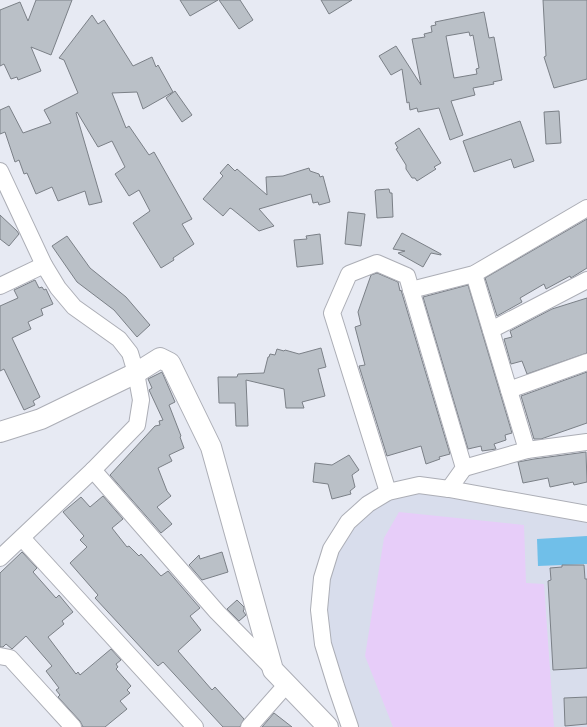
<svg xmlns="http://www.w3.org/2000/svg" width="587" height="727" font-family="Rubik,sans-serif">
  <style>
    .built { fill: #d8ddec }
    .green { fill: #e7cdf9 }
    .water { fill: #70bfe9 }
    .building { fill: #bac0c7; stroke: #7b8087; fill-rule: evenodd }
    .lines { fill: none; stroke-linecap: round; stroke-linejoin: round }
    .minor-casing { stroke: #acaeb6; stroke-width: 18 }
    .tertiary-casing { stroke: #acaeb6; stroke-width: 22 }
    .minor { stroke: #fff; stroke-width: 16 }
    .tertiary { stroke: #fff; stroke-width: 20 }
  </style>
  <rect width="100%" height="100%" fill="#e7eaf3"/>
  <polygon class="built" points="412,492 587,519 587,727 355,727 330,644 326,597 337,546 355,523 379,504"/>
  <polygon class="green" points="399,512 524,525 526,583 544,584 554,727 393,727 365,656 384,538"/>
  <polygon class="water" points="587,536 587,564 538,566 537,539"/>
  <g class="building">
    <polygon points="36,0 72,0 51,55 31,47 41,71 18,80 17,77 11,79 4,64 0,66 0,10 20,2 28,21"/>
    <polygon points="180,0 218,0 190,16"/>
    <polygon points="219,0 240,0 253,20 239,29"/>
    <polygon points="321,0 352,0 329,14"/>
    <polygon points="543,0 587,0 587,79 554,88 544,57 546,56"/>
    <path d="M484 12 489 38 494 37 502 80 493 82 494 84 473 88 475 95 451 101 463 135 450 140 439 108 418 112 417 108 410 110 409 102 407 103 402 69 391 75 379 56 396 46 421 85 412 39 425 37 424 34 432 32 431 26 436 25 435 22ZM469 32 470 36 473 35 479 68 476 69 477 74 454 78 446 36Z"/>
    <polygon points="92,15 98,24 104,20 133,66 152,57 156,67 158,65 173,92 143,109 137,92 112,93 126,128 129,126 149,155 154,152 192,219 182,224 194,244 173,258 174,260 161,268 133,223 150,211 139,190 129,196 115,174 125,167 112,141 98,147 77,112 76,113 102,202 89,205 85,191 58,201 52,187 36,194 27,173 24,174 19,160 15,162 5,132 0,134 0,110 9,106 23,133 51,123 44,110 78,93 64,60 59,58"/>
    <polygon points="175,91 192,115 182,122 166,98"/>
    <polygon points="559,111 561,143 546,144 544,112"/>
    <polygon points="520,121 534,161 514,168 511,159 474,172 463,141"/>
    <polygon points="419,128 441,163 434,167 436,169 417,181 415,178 412,178 406,169 406,165 396,149 398,148 395,143"/>
    <polygon points="228,164 235,171 237,169 267,195 266,177 283,176 309,168 310,171 319,174 320,177 323,176 330,202 319,205 318,202 313,203 311,194 259,209 274,226 259,231 232,209 230,208 223,216 203,199 223,176 220,173"/>
    <polygon points="389,189 390,193 392,193 393,217 377,218 375,191 376,190"/>
    <polygon points="348,212 365,214 361,246 345,244"/>
    <polygon points="0,215 17,231 19,234 9,246 0,239"/>
    <polygon points="587,219 587,268 571,278 570,276 546,289 544,284 520,298 522,302 497,316 485,278"/>
    <polygon points="402,233 441,254 441,255 431,253 423,267 398,253 405,251 393,249"/>
    <polygon points="320,234 323,264 297,267 294,240 307,239 306,236"/>
    <polygon points="67,236 90,268 126,297 150,325 137,337 114,310 77,282 52,246"/>
    <polygon points="377,273 398,282 400,291 401,290 450,454 439,457 440,459 426,464 421,446 387,456 359,366 365,365 355,327 361,325 358,312 371,275"/>
    <polygon points="35,280 39,288 42,287 44,290 46,289 53,304 41,309 43,315 28,322 31,329 12,338 40,397 33,401 35,405 24,410 4,369 0,371 0,306 18,298 14,290"/>
    <polygon points="468,285 512,433 505,435 506,440 494,444 496,449 482,451 481,446 468,449 423,297"/>
    <polygon points="587,298 587,353 527,374 522,361 511,364 504,339 512,337 510,331 552,309"/>
    <polygon points="321,348 326,367 318,369 325,396 302,402 304,408 286,408 284,389 246,380 248,426 236,426 235,403 219,403 218,377 237,377 238,374 264,373 268,357 269,357 270,354 275,355 277,349 284,351 285,350 299,354"/>
    <polygon points="162,372 175,402 169,405 181,436 180,437 184,448 169,455 172,461 158,468 167,491 171,496 157,507 172,524 161,533 110,475 155,426 160,425 159,421 163,420 149,390 152,388 148,379"/>
    <polygon points="587,372 587,423 541,439 534,439 521,396"/>
    <polygon points="586,452 587,482 574,485 573,482 550,487 548,478 523,483 518,462 534,459"/>
    <polygon points="349,455 359,470 352,475 355,487 350,491 351,494 332,499 328,484 313,482 315,463 332,465"/>
    <polygon points="103,496 123,519 112,528 127,547 129,546 139,556 141,554 161,576 168,571 200,608 190,616 201,630 178,651 212,690 215,687 244,719 240,727 223,727 163,662 158,666 95,598 98,595 70,563 87,547 80,540 84,536 63,512 81,497 90,507"/>
    <polygon points="22,552 37,568 33,572 56,598 59,595 73,612 62,621 64,624 48,637 76,674 78,672 80,675 111,649 121,660 116,664 118,667 116,669 131,686 127,690 130,693 120,701 127,709 105,727 83,727 80,721 58,697 60,695 56,690 59,688 46,671 52,666 26,636 12,649 6,644 3,647 0,647 0,573"/>
    <polygon points="222,552 228,572 202,580 189,565 199,555 200,559"/>
    <polygon points="562,565 584,565 585,579 587,579 587,668 553,670 548,581 551,580 550,568 562,567"/>
    <polygon points="237,600 244,607 244,610 243,611 246,615 239,621 227,609"/>
    <polygon points="587,697 587,724 565,726 564,698"/>
    <polygon points="274,713 292,727 262,727"/>
  </g>
  <g class="lines">
    <defs>
      <g id="minor">
        <polyline points="0,171 44,265 58,288 74,307 119,339 130,353 136,373 141,400 137,425 93,470 0,558"/>
        <polyline points="474,274 527,450"/>
        <polyline points="0,286 44,265"/>
        <polyline points="411,290 474,274 587,208"/>
        <polyline points="491,330 587,280"/>
        <polyline points="509,390 587,362"/>
        <polyline points="464,468 527,450 587,442"/>
        <polyline points="93,470 217,612 273,669"/>
        <polyline points="388,492 332,313 349,274 377,263 407,276 464,468 449,489"/>
        <polyline points="22,538 195,727"/>
        <polyline points="0,656 10,658 73,727"/>
        <polyline points="249,727 287,684"/>
        <polyline points="350,727 336,686 323,644 319,610 322,578 331,549 348,522 368,504 388,492 419,485 449,489 587,514"/>
      </g>
      <polyline id="tertiary" points="0,432 41,419 136,373 160,358 170,363 211,447 273,670 328,727"/>
    </defs>
    <use href="#minor" class="minor-casing"/>
    <use href="#tertiary" class="tertiary-casing"/>
    <use href="#minor" class="minor"/>
    <use href="#tertiary" class="tertiary"/>
  </g>
</svg>
